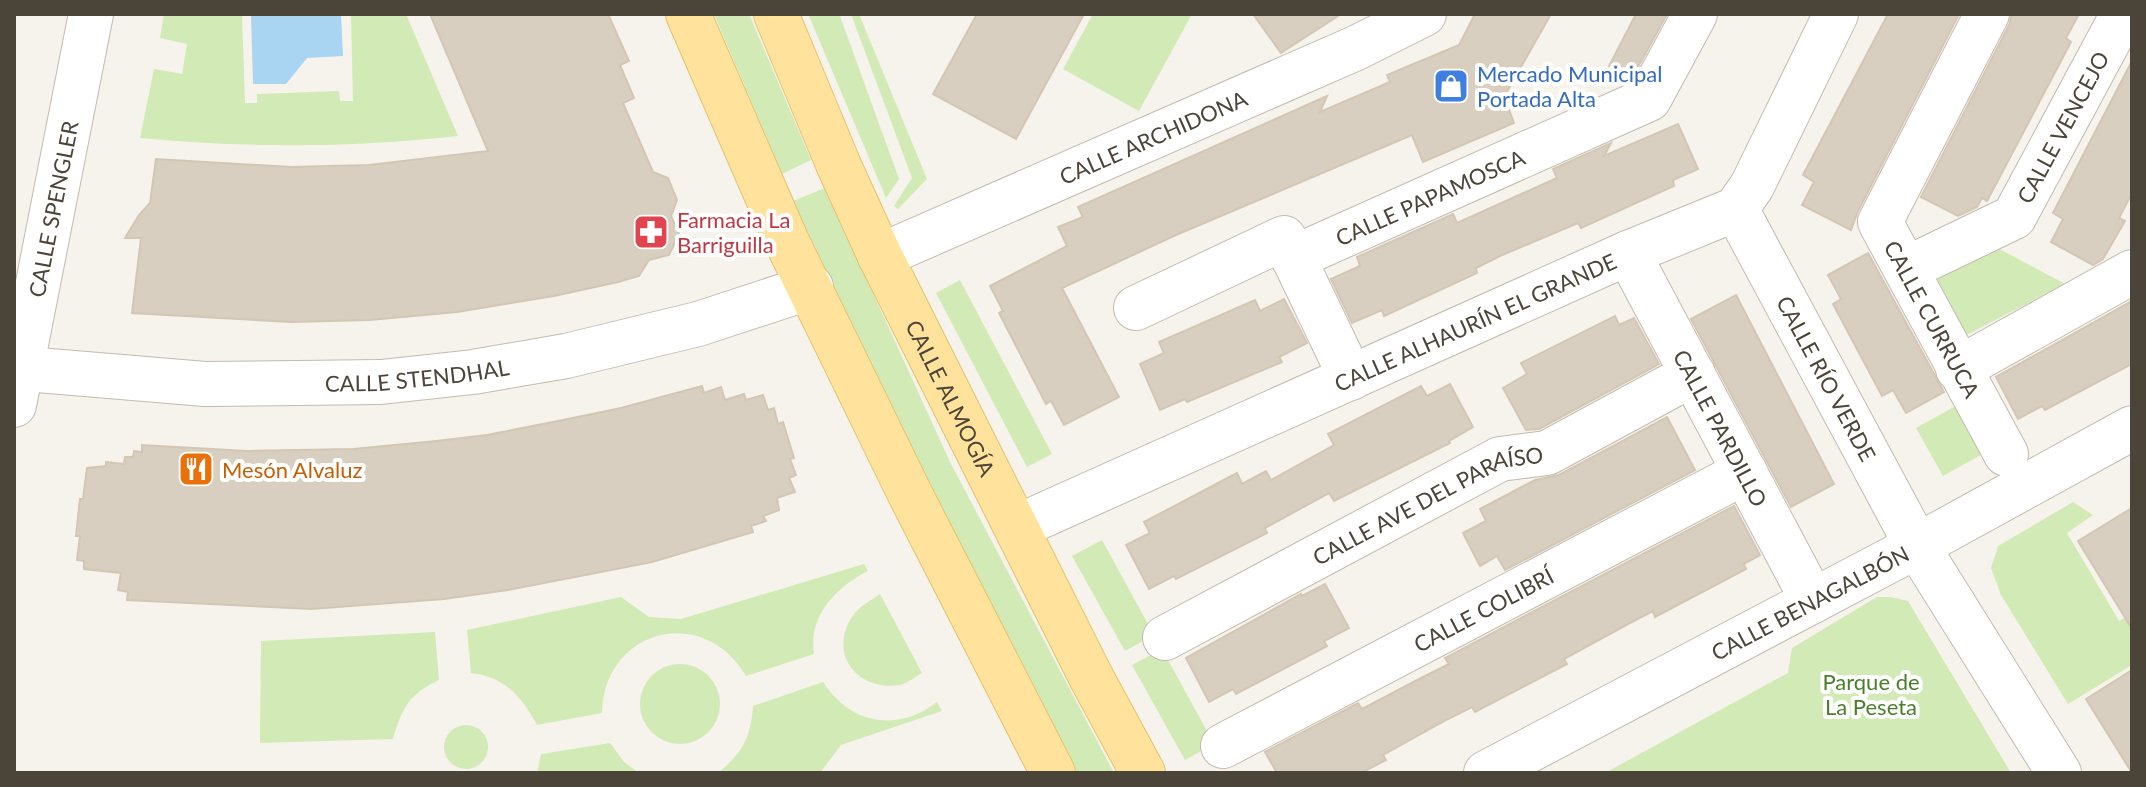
<svg xmlns="http://www.w3.org/2000/svg" width="2146" height="787" font-family="Lato,sans-serif">
  <style>
    .green { fill: #d2eab5 }
    .water { fill: #a9d4f2 }
    .building { fill: #d8cfc1; stroke: #d3c7b4; stroke-width: 2 }
    .lines { fill: none; stroke-linecap: round; stroke-linejoin: round }
    .minor-casing { stroke: #c2bbae; stroke-width: 46 }
    .major-casing { stroke: #e6c16a; stroke-width: 46 }
    .minor { stroke: #fff; stroke-width: 44 }
    .major { stroke: #ffe39c; stroke-width: 44 }
    .labels { text-anchor: middle; dominant-baseline: central; stroke-width: 8; stroke-linejoin: round; paint-order: stroke }
    .shop-label { font-size: 22px; fill: #366cbe; stroke: #fff; text-anchor: start }
    .street-label { font-size: 22px; fill: #4b4439; stroke: #fff }
    .health-label { font-size: 22px; fill: #be3a42; stroke: #fff; text-anchor: start }
    .food-label { font-size: 22px; fill: #c56008; stroke: #fff; text-anchor: start }
    .park-label { font-size: 22px; fill: #4a7f2a; stroke: #fff }
  </style>
  <rect width="100%" height="100%" fill="#f6f3ec"/>
  <g class="green">
    <path d="M164 14H242L245 103H257V94L339 91 340 101H353L351 14H406L458 136C348 148 250 148 140 138L154 69 182 74 187 44 160 38Z"/>
    <polygon points="714,14 749,14 811,160 782,174"/>
    <polygon points="812,14 840,16 899,179 886,198 809,16"/>
    <polygon points="851,14 859,14 927,179 898,209 894,206 912,178"/>
    <polygon points="1093,14 1192,14 1139,111 1063,69"/>
    <polygon points="825,188 950,462 1114,773 1076,773 921,475 793,201"/>
    <polygon points="1994,246 2065,284 1957,340 1925,280"/>
    <polygon points="960,280 1052,454 1027,467 936,293"/>
    <polygon points="1961,403 1988,451 1943,476 1916,428"/>
    <polygon points="2073,502 2093,515 2067,533 2119,621 2132,614 2132,665 2068,704 2001,595 1991,568 1998,546"/>
    <polygon points="1102,540 1154,635 1125,651 1072,556"/>
    <path d="M864 564 868 571C836 587 808 616 814 654L746 676C703 603 604 629 602 713L537 725C521 696 505 677 471 673L467 630 621 597 649 617 681 619Z"/>
    <path d="M880 594 922 673C915 677 908 683 900 685 855 692 826 650 855 613 861 605 872 600 880 594Z"/>
    <polygon points="1877,597 1891,597 1908,601 2011,773 1605,773 1788,673 1792,648"/>
    <path d="M435 632 439 680C409 694 402 708 393 739L260 743 261 641Z"/>
    <polygon points="1162,649 1214,744 1185,760 1132,665"/>
    <circle cx="680" cy="704" r="40"/>
    <path d="M823 682C850 724 897 733 937 702L942 711 841 745 820 773H718C742 753 751 738 753 706Z"/>
    <circle cx="466" cy="747" r="22"/>
    <polygon points="610,743 624,762 639,773 537,773 541,754"/>
  </g>
  <polygon class="water" points="251,14 341,14 343,56 307,58 286,84 253,84"/>
  <g class="building">
    <polygon points="430,14 608,14 629,61 620,65 634,98 623,103 653,172 668,178 677,200 671,216 679,234 669,255 649,260 639,276 618,282 554,296 457,312 370,320 291,322 132,313 141,238 125,238 139,215 150,203 156,159 291,167 369,165 488,151"/>
    <polygon points="977,14 1084,14 1016,139 933,94"/>
    <polygon points="1253,14 1341,14 1281,53"/>
    <polygon points="1475,14 1551,14 1504,97 1514,123 1423,162 1412,135 1176,235 1062,288 1119,397 1064,425 1051,401 1046,404 999,313 1003,311 990,286 1067,246 1058,227 1083,217 1078,207 1327,96 1320,112 1390,82 1387,75 1459,45"/>
    <polygon points="1636,14 1667,14 1631,80 1628,81 1607,70"/>
    <polygon points="1888,14 1959,14 1858,211 1851,230 1802,205 1814,182 1803,175"/>
    <polygon points="2012,14 2079,14 2066,38 2071,42 1987,201 1982,198 1977,207 1958,216 1921,197 2009,25"/>
    <polygon points="2132,61 2132,193 2119,218 2125,221 2103,259 2093,265 2051,242 2063,219 2053,213"/>
    <polygon points="1678,124 1698,169 1673,180 1674,186 1581,228 1578,223 1500,256 1476,268 1477,273 1384,316 1382,310 1352,323 1331,279 1360,266 1357,257 1453,214 1457,223 1557,178 1553,169 1611,143 1604,156"/>
    <polygon points="1868,253 1944,392 1906,413 1893,390 1882,396 1833,304 1841,299 1828,275"/>
    <polygon points="1736,295 1834,484 1791,507 1691,319"/>
    <polygon points="1284,299 1307,343 1279,357 1282,362 1187,402 1185,399 1160,410 1140,364 1164,353 1159,342 1255,300 1260,311"/>
    <polygon points="2132,301 2132,364 2045,410 2042,406 2018,419 1996,377"/>
    <polygon points="1615,316 1619,325 1634,318 1659,364 1539,429 1526,430 1503,388 1527,374 1521,363"/>
    <polygon points="1450,384 1473,427 1449,441 1450,443 1334,501 1329,493 1265,528 1267,533 1176,579 1174,576 1149,589 1126,545 1150,533 1144,522 1237,473 1242,484 1266,471 1271,480 1334,445 1328,434 1421,386 1427,396"/>
    <polygon points="702,386 704,393 721,387 725,400 744,394 746,400 763,395 768,410 774,408 778,424 783,422 794,458 790,459 796,475 789,478 795,492 777,498 779,510 763,516 766,521 751,526 753,532 652,562 508,590 444,599 311,609 127,600 128,592 118,590 121,573 84,569 84,561 77,560 80,536 76,536 80,499 83,499 87,468 106,466 106,462 124,464 125,457 133,457 134,451 142,452 142,445 247,451 353,449 436,441 487,435 563,420 621,408"/>
    <polygon points="1667,417 1695,470 1505,570 1497,556 1480,566 1463,533 1486,521 1480,509 1535,480 1559,475"/>
    <polygon points="1734,506 1760,555 1744,564 1746,569 1655,617 1653,611 1628,624 1564,659 1567,664 1475,712 1472,707 1448,719 1383,755 1386,760 1361,773 1277,773 1265,752 1358,703 1362,709 1425,676 1449,664 1445,658"/>
    <polygon points="2132,508 2132,629 2078,541"/>
    <polygon points="1325,584 1349,628 1324,641 1327,646 1236,694 1233,689 1209,702 1186,658 1301,594 1302,596"/>
    <polygon points="2132,670 2132,773 2086,699"/>
  </g>
  <g class="lines">
    <defs>
      <g id="minor">
        <path id="s1" d="M1987 14 1880 222 2006 454"/>
        <path id="s2" d="M1736 209 1917 546 2059 773"/>
        <path id="s3" d="M1628 253 1813 601"/>
        <path id="s4" d="M880 256 1356 48 1424 14"/>
        <path id="s5" d="M1293 258 1649 99 1695 14"/>
        <path id="s6" d="M1906 269 2014 217 2123 14"/>
        <polyline points="1136,308 1284,238 1351,378"/>
        <path id="s7" d="M14 368 205 384 381 382 473 372 566 356 698 324 811 287"/>
        <polyline points="1958,369 2132,272"/>
        <path id="s8" d="M14 405 91 14"/>
        <path id="s9" d="M1017 527 1628 253 1736 209 1752 186 1836 14"/>
        <path id="s10" d="M1165 638 1500 459 1547 453 1693 374"/>
        <path id="s11" d="M1223 746 1745 472"/>
        <path id="s12" d="M1486 773 1917 546 2132 428"/>
      </g>
      <g id="major">
        <polyline points="688,14 787,242 910,494 1053,773"/>
        <path id="s13" d="M776 14 839 166 880 256 1091 677 1143 773"/>
      </g>
    </defs>
    <use href="#minor" class="minor-casing"/>
    <use href="#major" class="major-casing"/>
    <use href="#minor" class="minor"/>
    <use href="#major" class="major"/>
  </g>
  <defs>
    <symbol id="shop-square" viewBox="-11 -11 22 22"><rect x="-9" y="-9" width="18" height="18" rx="4" fill="#3f7fe0" stroke="#fff"/><path d="M-5-2.5h2.3a2.7 3.5 0 0 1 5.4 0H5L5.5 6h-11ZM-1.5-2.5h3a1.5 2.3 0 0 0-3 0Z" fill="#fff"/></symbol>
    <symbol id="pharmacy-square" viewBox="-11 -11 22 22"><rect x="-9" y="-9" width="18" height="18" rx="4" fill="#e0444e" stroke="#fff"/><path d="M-2-6h4v4h4v4h-4v4h-4v-4h-4v-4h4Z" fill="#fff"/></symbol>
    <symbol id="restaurant-square" viewBox="-11 -11 22 22"><rect x="-9" y="-9" width="18" height="18" rx="4" fill="#e8710a" stroke="#fff"/><path d="M-5-6h1v4h1v-4h1v4h1v-4h1v5L-1.5 .5V6h-2V.5L-5-1ZM5-6V6H3V1.5H1.5Q1.5-4 5-6Z" fill="#fff"/></symbol>
  </defs>
  <g fill-rule="evenodd">
    <use href="#shop-square" x="1431" y="66" width="40" height="40"/>
    <use href="#pharmacy-square" x="631" y="212" width="40" height="40"/>
    <use href="#restaurant-square" x="176" y="449" width="40" height="40"/>
  </g>
  <g class="labels">
    <g class="shop-label">
      <text x="1477" y="73">Mercado Municipal<tspan x="1477" dy="25">Portada Alta</tspan></text>
    </g>
    <g class="street-label">
      <text stroke="none"><textPath href="#s6" startOffset="222">CALLE VENCEJO</textPath></text>
      <text stroke="none"><textPath href="#s4" startOffset="298">CALLE ARCHIDONA</textPath></text>
      <text stroke="none"><textPath href="#s5" startOffset="150">CALLE PAPAMOSCA</textPath></text>
      <text stroke="none"><textPath href="#s8" startOffset="200">CALLE SPENGLER</textPath></text>
      <text stroke="none"><textPath href="#s1" startOffset="344">CALLE CURRUCA</textPath></text>
      <text stroke="none"><textPath href="#s9" startOffset="502">CALLE ALHAURÍN EL GRANDE</textPath></text>
      <text stroke="none"><textPath href="#s7" startOffset="404">CALLE STENDHAL</textPath></text>
      <text stroke="none"><textPath href="#s2" startOffset="192">CALLE RÍO VERDE</textPath></text>
      <text stroke="none"><textPath href="#s13" startOffset="422">CALLE ALMOGÍA</textPath></text>
      <text stroke="none"><textPath href="#s3" startOffset="198">CALLE PARDILLO</textPath></text>
      <text stroke="none"><textPath href="#s10" startOffset="296">CALLE AVE DEL PARAÍSO</textPath></text>
      <text stroke="none"><textPath href="#s12" startOffset="366">CALLE BENAGALBÓN</textPath></text>
      <text stroke="none"><textPath href="#s11" startOffset="294">CALLE COLIBRÍ</textPath></text>
    </g>
    <g class="health-label">
      <text x="677" y="219">Farmacia La<tspan x="677" dy="25">Barriguilla</tspan></text>
    </g>
    <g class="food-label">
      <text x="222" y="469">Mesón Alvaluz</text>
    </g>
    <g class="park-label">
      <text x="1871" y="681">Parque de<tspan x="1871" dy="25">La Peseta</tspan></text>
    </g>
  </g>
  <rect width="2146" height="787" fill="none" stroke="#4b4439" stroke-width="32"/>
</svg>
